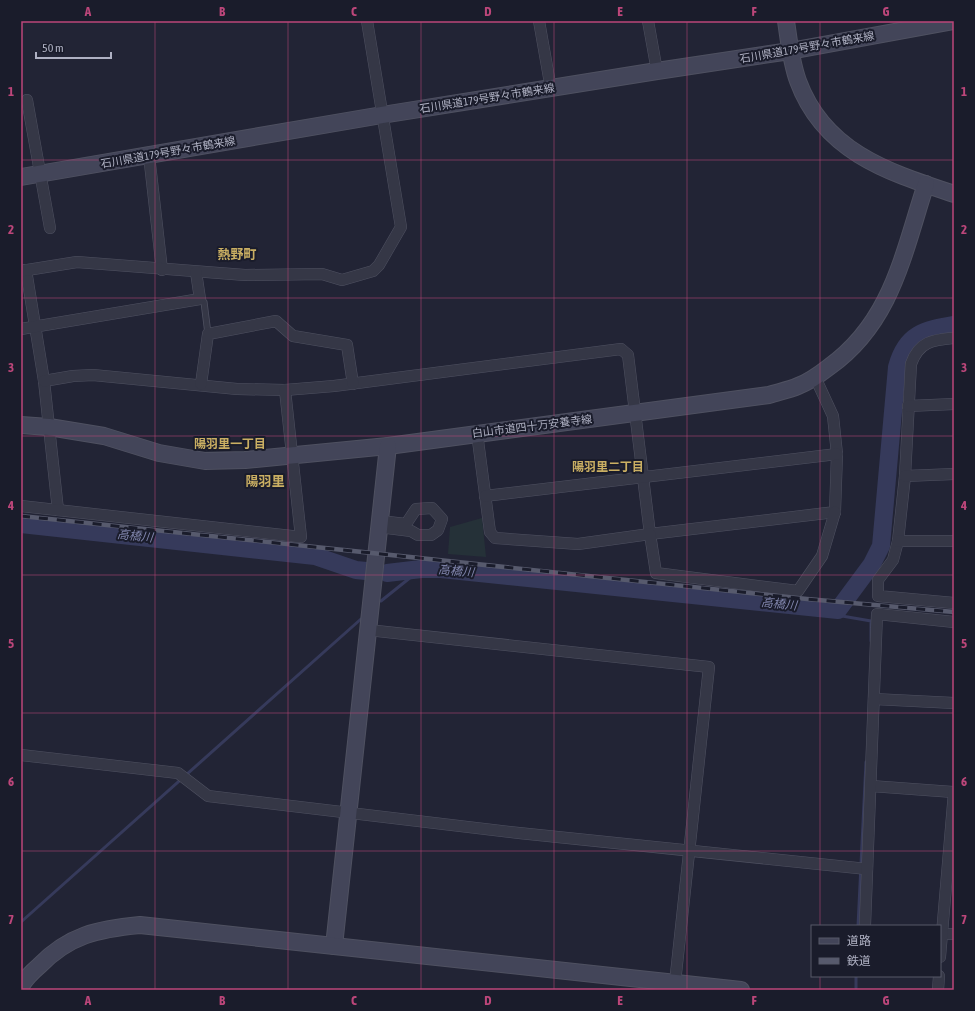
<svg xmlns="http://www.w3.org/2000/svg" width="975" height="1011" font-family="'Asap Condensed','Noto Sans JP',sans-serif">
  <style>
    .green { fill: #253138 }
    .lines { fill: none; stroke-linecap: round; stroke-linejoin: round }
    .stream { stroke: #363a5b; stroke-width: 3 }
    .river { stroke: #363a5b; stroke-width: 18 }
    .lane-casing { stroke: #4f5161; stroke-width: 7 }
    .street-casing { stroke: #4f5161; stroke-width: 12 }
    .secondary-casing { stroke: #4f5161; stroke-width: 18 }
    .lane { stroke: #353746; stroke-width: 5.5 }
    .street { stroke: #353746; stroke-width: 11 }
    .secondary { stroke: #434559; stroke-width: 16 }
    .rail-casing { stroke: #575a6d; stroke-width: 4.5 }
    .rail { stroke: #1a1c2b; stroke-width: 3; stroke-dasharray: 9; stroke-linecap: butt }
    .grid { fill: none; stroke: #bc467a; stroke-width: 1; stroke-opacity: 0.55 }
    .labels { text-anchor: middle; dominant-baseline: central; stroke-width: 4; stroke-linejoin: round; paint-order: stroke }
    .street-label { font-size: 11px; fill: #afb1c3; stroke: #1a1c2b }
    .neighbourhood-label { font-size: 12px; font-weight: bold; fill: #caaf63; stroke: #1a1c2b }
    .water-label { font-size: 12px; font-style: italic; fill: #8186ad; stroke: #1a1c2b }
    .quarter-label { font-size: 13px; font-weight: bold; fill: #caaf63; stroke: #1a1c2b }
    .neatline { fill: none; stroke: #bc467a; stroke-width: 1.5 }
    .grid-label { font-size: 13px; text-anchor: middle; font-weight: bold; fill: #bc467a }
  </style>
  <rect width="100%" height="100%" fill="#222435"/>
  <polygon class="green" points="482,518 486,557 448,554 450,527"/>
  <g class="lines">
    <g class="stream">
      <polyline points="381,601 421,569"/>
      <polyline points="838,610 842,616 871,621 871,641"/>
      <polyline points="21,922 361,619"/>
      <polyline points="858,926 866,762"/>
      <polyline points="856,988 856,976"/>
    </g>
    <g class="river">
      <polyline points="21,524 315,556 356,570 366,571"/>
      <path d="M387 573 421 569H441L838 610 872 564 881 546 897 367C906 334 924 330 954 325"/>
    </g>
    <defs>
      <polyline id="lane" points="200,299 204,302 208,334"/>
      <g id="street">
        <polyline points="539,21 551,89"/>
        <polyline points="648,21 657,71"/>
        <polyline points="27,100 50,228"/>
        <polyline points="149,155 162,270"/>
        <polyline points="26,270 44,381 58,510"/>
        <polyline points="21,271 77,262 245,275 322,274 342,280 373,271 379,265 401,227 367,21"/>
        <polyline points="21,329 200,299 196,272"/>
        <path d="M954 338C933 340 919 341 911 364L905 476 898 541 893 560 878 580V596L954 603"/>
        <polyline points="44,381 73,376 93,375 237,389 285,390 334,386 621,349 628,355 650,534 835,512 837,454 833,416 815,377"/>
        <polyline points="201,384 208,334 276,321 293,336 347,345 353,384"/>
        <polyline points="908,406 954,404"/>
        <polyline points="477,433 490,532 495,538 578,544 650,534 656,573 798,591 822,556 835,512"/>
        <polyline points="905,476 954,474"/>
        <polyline points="485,496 837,454"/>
        <polyline points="21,506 301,537 285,390"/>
        <polyline points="379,527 411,531 418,535 431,535 438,530 442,519 432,508 416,509 406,524 380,521"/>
        <polyline points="898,541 954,541"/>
        <polyline points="368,630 709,667 675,983"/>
        <polyline points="874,699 954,703"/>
        <polyline points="21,755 178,773 208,796 519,833 867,869"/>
        <polyline points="871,786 953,792"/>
        <polyline points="865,926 877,614 954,622"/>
        <polyline points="940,934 954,934"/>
        <polyline points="940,957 954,792"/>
        <polyline points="938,990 939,976"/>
      </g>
      <g id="secondary">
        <path d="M786 21C789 41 791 62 798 81 824 152 888 172 954 194"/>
        <polyline points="21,177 382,115 657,71 790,51 954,21"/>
        <path d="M21 425 49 427 104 436 159 453 205 461 245 460 388 446 769 395C778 392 789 390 798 386 809 382 820 374 829 367 892 322 903 254 926 184"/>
        <polyline points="334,946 388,446"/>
        <path d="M21 986C26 978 32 972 39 966 69 935 98 929 140 925L741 990"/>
      </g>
    </defs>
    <use href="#lane" class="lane-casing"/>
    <use href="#street" class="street-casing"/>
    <use href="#secondary" class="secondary-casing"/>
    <use href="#lane" class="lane"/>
    <use href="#street" class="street"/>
    <use href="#secondary" class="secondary"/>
    <defs>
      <polyline id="rail" points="21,516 807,599 954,612"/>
    </defs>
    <use href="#rail" class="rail-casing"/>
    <use href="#rail" class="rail"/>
  </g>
  <path class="grid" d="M155 21V990M288 21V990M421 21V990M554 21V990M687 21V990M820 21V926M21 160H954M21 298H954M21 436H954M21 575H954M21 713H954M21 851H954M820 976V990"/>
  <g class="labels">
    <g class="street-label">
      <text transform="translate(807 47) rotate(-10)">石川県道179号野々市鶴来線</text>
      <text transform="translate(487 98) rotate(-9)">石川県道179号野々市鶴来線</text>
      <text transform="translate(168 152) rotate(-10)">石川県道179号野々市鶴来線</text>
      <text transform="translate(532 426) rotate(-7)">白山市道四十万安養寺線</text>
    </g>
    <g class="neighbourhood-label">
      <text x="230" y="444">陽羽里一丁目</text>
      <text x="608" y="467">陽羽里二丁目</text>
    </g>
    <g class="water-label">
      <text transform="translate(135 536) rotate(6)">高橋川</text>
      <text transform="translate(456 571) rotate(5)">高橋川</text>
      <text transform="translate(779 604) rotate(6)">高橋川</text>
    </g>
    <g class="quarter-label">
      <text x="237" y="254">熱野町</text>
      <text x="265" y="481">陽羽里</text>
    </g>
  </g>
  <rect width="975" height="1011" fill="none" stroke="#1a1c2b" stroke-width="44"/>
  <rect x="811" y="925" width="130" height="52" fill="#1a1c2b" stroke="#565868"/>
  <rect x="819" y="938" width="20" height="6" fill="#434559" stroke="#565868"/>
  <text x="847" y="945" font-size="12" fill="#afb1c3">道路</text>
  <rect x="819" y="958" width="20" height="6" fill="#575a6d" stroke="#565868"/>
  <text x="847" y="965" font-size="12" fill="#afb1c3">鉄道</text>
  <path d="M36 52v6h75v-6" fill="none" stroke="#afb1c3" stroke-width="2"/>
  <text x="42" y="52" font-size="12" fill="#afb1c3" stroke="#1a1c2b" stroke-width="3" paint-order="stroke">50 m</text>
  <rect x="22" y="22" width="931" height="967" class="neatline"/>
  <g class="grid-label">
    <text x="88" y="16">A</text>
    <text x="222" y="16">B</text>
    <text x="354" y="16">C</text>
    <text x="488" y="16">D</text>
    <text x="620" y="16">E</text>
    <text x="754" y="16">F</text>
    <text x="886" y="16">G</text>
    <text x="11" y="96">1</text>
    <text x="964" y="96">1</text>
    <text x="11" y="234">2</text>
    <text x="964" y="234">2</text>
    <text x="11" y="372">3</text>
    <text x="964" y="372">3</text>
    <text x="11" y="510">4</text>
    <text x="964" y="510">4</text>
    <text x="11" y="648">5</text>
    <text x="964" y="648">5</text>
    <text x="11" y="786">6</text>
    <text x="964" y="786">6</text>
    <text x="11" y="924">7</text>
    <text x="964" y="924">7</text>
    <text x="88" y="1005">A</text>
    <text x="222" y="1005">B</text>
    <text x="354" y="1005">C</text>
    <text x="488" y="1005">D</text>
    <text x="620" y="1005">E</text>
    <text x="754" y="1005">F</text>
    <text x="886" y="1005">G</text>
  </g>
</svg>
